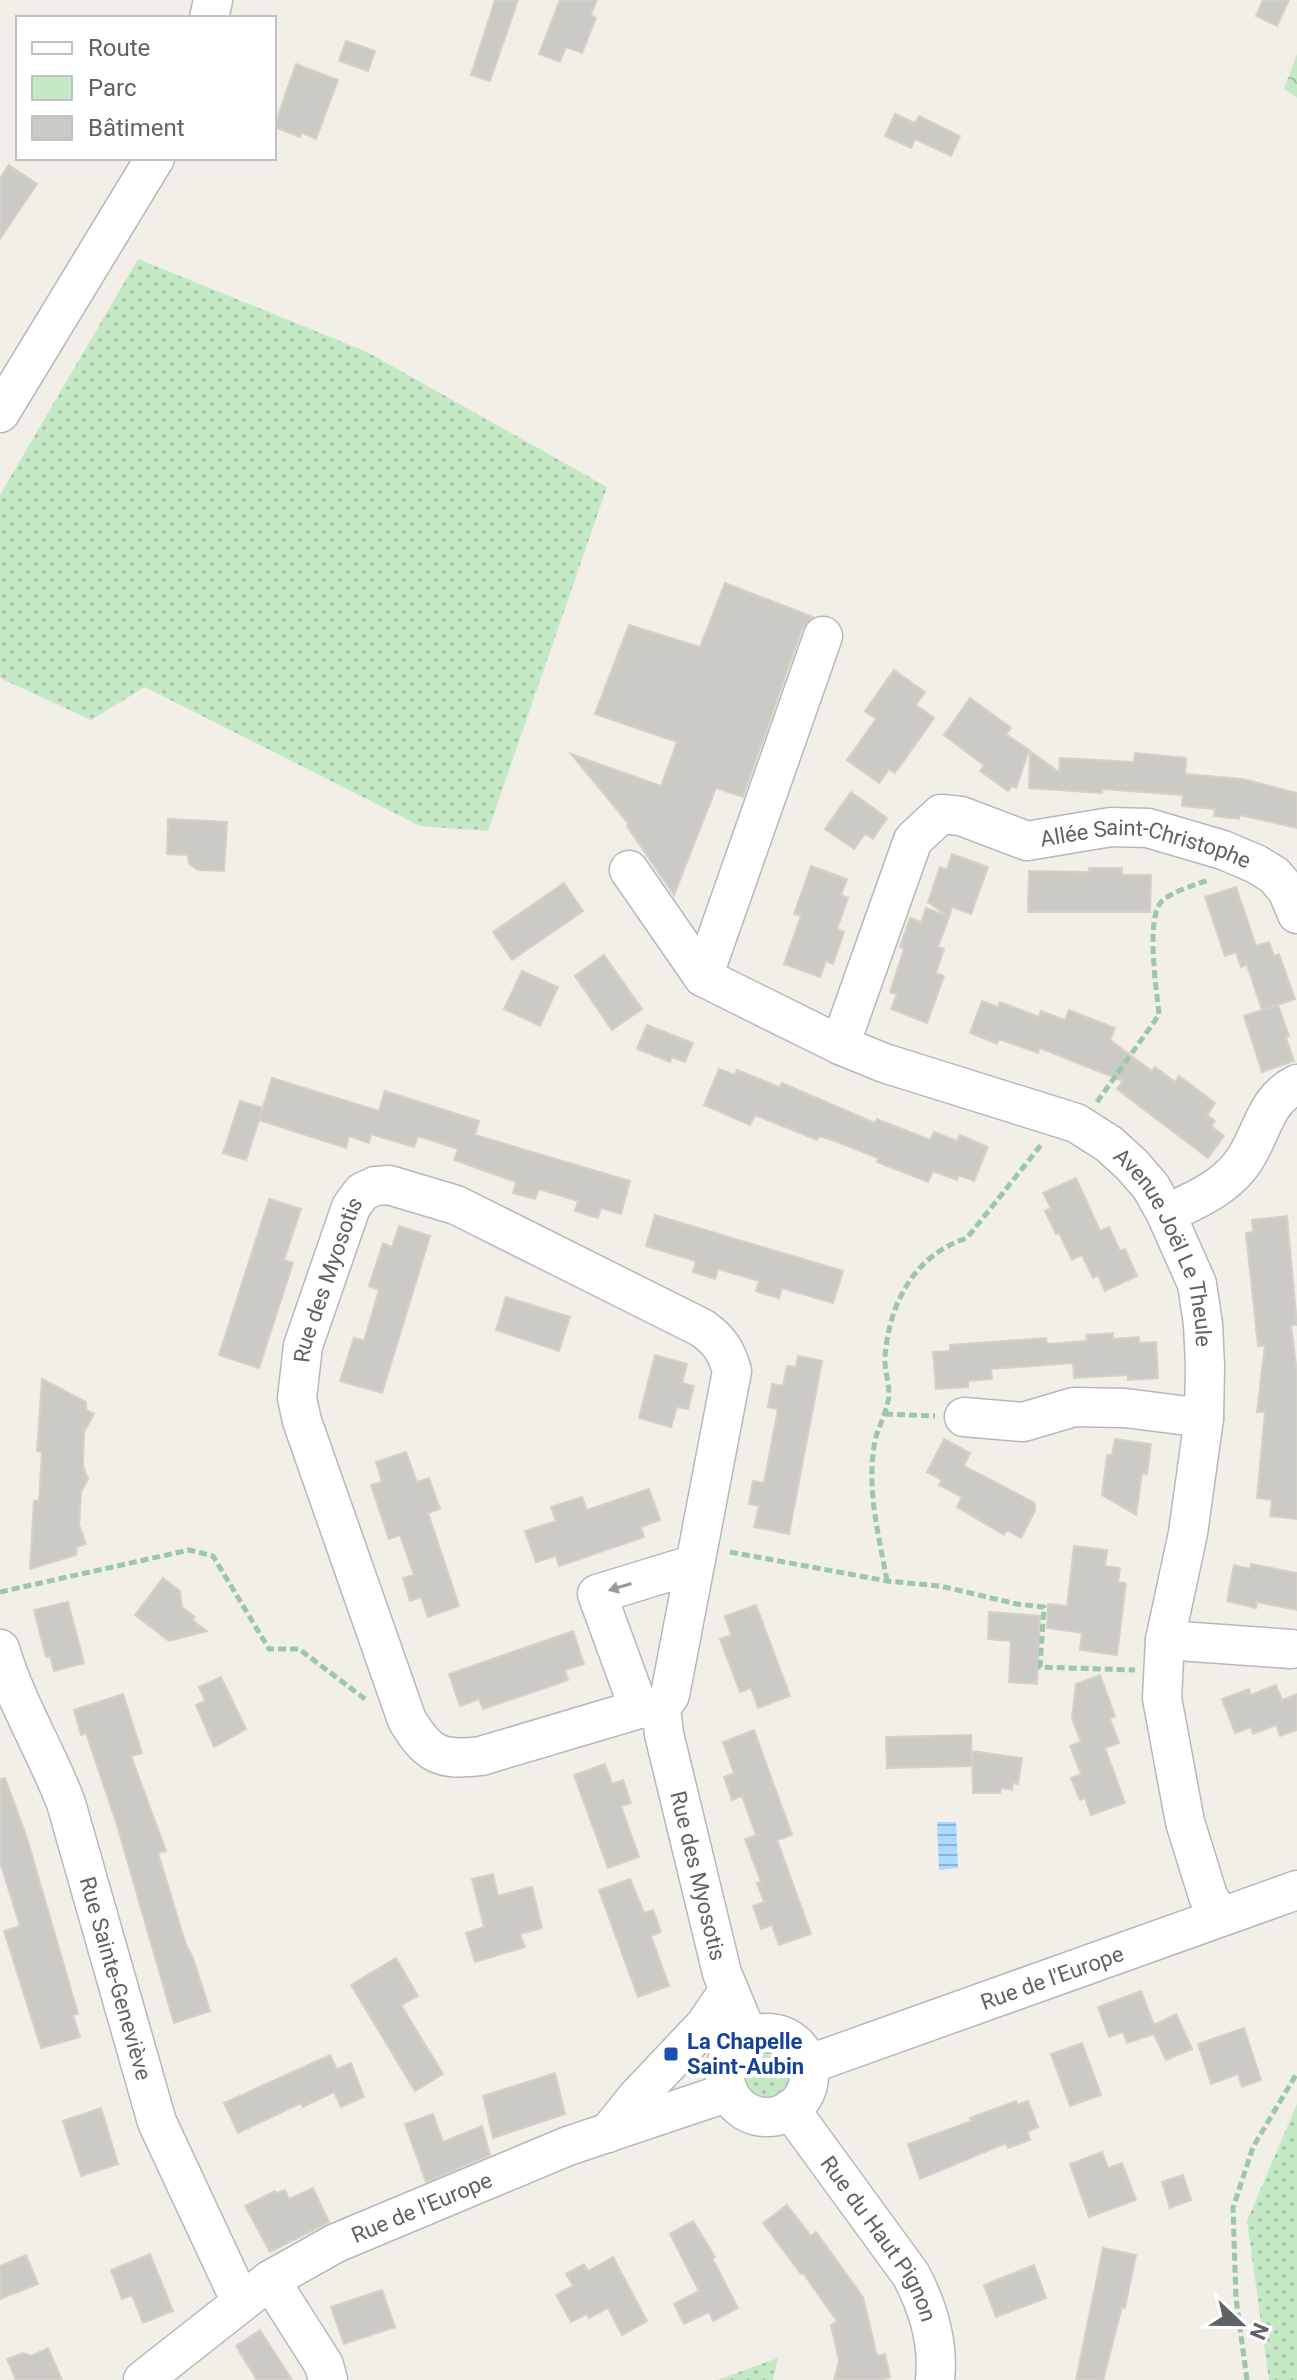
<svg xmlns="http://www.w3.org/2000/svg" width="1297" height="2380" font-family="Roboto,sans-serif">
  <style>
    .green { fill: url(#green-dots) }
    .forest { fill: url(#forest-crowns) }
    .water { fill: url(#water-rules) }
    .building { fill: #cccac5; stroke: #d6d1c6; stroke-width: 2 }
    .lines { fill: none; stroke-linecap: round; stroke-linejoin: round }
    .minor-casing { stroke: #b5b8bc; stroke-width: 41 }
    .path { stroke: #9cc7a9; stroke-width: 5; stroke-dasharray: 8 4; stroke-linecap: butt }
    .minor { stroke: #fff; stroke-width: 38 }
    .oneway { fill: #979a9d }
    .transit-dot { fill: #1a4fb4; stroke: #fff; stroke-width: 3 }
    .labels { text-anchor: middle; dominant-baseline: central; stroke-width: 8; stroke-linejoin: round; paint-order: stroke }
    .street-label { font-size: 22px; fill: #5f6368; stroke: #fff }
    .transit-label { font-size: 22px; font-weight: bold; fill: #164399; stroke: #fff; text-anchor: start }
  </style>
  <defs>
    <pattern id="green-dots" width="8" height="8" patternUnits="userSpaceOnUse" patternTransform="scale(2)"><rect width="8" height="8" fill="#c5e8c5"/><path d="M2 2h.1M6 6h.1" fill="none" stroke="#a3c0a4" stroke-width="1.8" stroke-linecap="round"/></pattern>
    <pattern id="forest-crowns" width="20" height="18" patternUnits="userSpaceOnUse" patternTransform="scale(2)"><rect width="20" height="18" fill="#c5e8c5"/><path d="M2 6a3 3 0 1 1 6 0M12 15a3 3 0 1 1 6 0" fill="none" stroke="#a3c0a4"/></pattern>
    <pattern id="water-rules" width="6" height="5" patternUnits="userSpaceOnUse" patternTransform="scale(2)"><rect width="6" height="5" fill="#aadaff"/><path d="M0 2.5h6" fill="none" stroke="#8eb4d2"/></pattern>
  </defs>
  <rect width="100%" height="100%" fill="#f1efe8"/>
  <g class="green">
    <polygon points="138,259 367,352 607,487 488,831 420,826 145,687 91,720 0,678 0,495"/>
    <circle cx="767" cy="2075" r="28"/>
    <polygon points="1297,2104 1297,2380 1269,2380 1247,2221"/>
    <polygon points="778,2358 773,2380 717,2380"/>
  </g>
  <polygon class="forest" points="1297,54 1297,98 1284,89"/>
  <polygon class="water" points="937,1822 956,1822 958,1868 939,1870"/>
  <g class="building">
    <polygon points="495,0 518,0 490,81 471,75"/>
    <polygon points="560,0 597,0 591,15 596,18 582,53 566,47 560,62 539,54"/>
    <polygon points="1263,0 1289,0 1277,26 1256,16"/>
    <polygon points="346,41 375,51 368,71 339,61"/>
    <polygon points="296,64 338,80 316,139 302,133 300,137 274,127"/>
    <polygon points="895,114 915,123 919,116 960,136 951,156 915,139 911,148 885,136"/>
    <polygon points="9,165 37,184 0,239 0,178"/>
    <polygon points="725,583 813,617 802,629 743,797 716,788 674,895 627,826 628,823 571,754 661,786 677,742 595,714 629,625 700,647"/>
    <polygon points="894,670 925,692 916,705 934,718 895,773 889,769 879,783 847,760 876,719 865,711"/>
    <polygon points="970,698 1011,728 1006,734 1029,750 1016,788 1012,786 1008,791 980,771 984,765 944,735"/>
    <polygon points="1030,751 1059,772 1060,758 1134,762 1135,753 1186,758 1185,774 1243,779 1297,793 1297,828 1240,815 1239,819 1214,816 1215,809 1182,806 1183,795 1102,789 1102,793 1029,788"/>
    <polygon points="851,792 887,818 873,839 865,834 854,849 825,829"/>
    <polygon points="168,819 227,822 224,871 198,870 189,864 188,855 167,854"/>
    <polygon points="952,854 988,867 971,914 952,907 949,917 928,902 940,867 947,870"/>
    <polygon points="811,866 847,879 841,895 848,898 837,929 844,932 833,964 826,961 820,977 784,964 801,916 794,914"/>
    <polygon points="1089,868 1122,868 1122,875 1151,875 1150,912 1028,912 1029,871 1089,872"/>
    <polygon points="564,883 583,911 512,960 493,932"/>
    <polygon points="1236,887 1256,946 1269,942 1274,956 1279,954 1295,999 1262,1010 1247,965 1241,967 1236,952 1225,956 1205,897"/>
    <polygon points="926,908 949,917 938,947 944,949 936,973 944,976 927,1023 891,1009 897,994 890,992 904,949 900,947 910,918 921,922"/>
    <polygon points="604,955 642,1009 612,1030 575,976"/>
    <polygon points="522,971 558,987 540,1026 504,1009"/>
    <polygon points="982,1001 998,1007 1000,1002 1039,1017 1041,1011 1065,1020 1069,1010 1115,1028 1110,1040 1152,1071 1155,1067 1175,1082 1179,1076 1215,1103 1207,1115 1215,1121 1211,1126 1224,1136 1208,1158 1117,1089 1123,1081 1040,1048 1038,1053 999,1039 997,1044 970,1033"/>
    <polygon points="1278,1005 1289,1036 1286,1037 1294,1061 1262,1072 1244,1016"/>
    <polygon points="647,1025 693,1043 685,1062 672,1057 670,1062 637,1049"/>
    <polygon points="719,1069 735,1075 737,1070 779,1087 782,1083 875,1123 877,1119 930,1140 934,1132 957,1141 960,1135 988,1147 974,1181 959,1175 957,1180 933,1171 928,1182 877,1162 878,1158 835,1141 819,1136 817,1140 755,1115 750,1125 704,1105"/>
    <polygon points="272,1078 379,1111 385,1091 479,1121 475,1135 630,1181 621,1214 601,1208 598,1218 575,1211 578,1201 539,1189 535,1199 513,1193 516,1182 454,1160 458,1149 418,1136 414,1147 371,1134 369,1143 349,1136 346,1148 259,1120"/>
    <polygon points="240,1101 263,1108 246,1160 223,1153"/>
    <polygon points="1076,1178 1100,1231 1109,1227 1120,1251 1125,1249 1137,1276 1105,1291 1098,1275 1093,1278 1082,1255 1072,1260 1059,1233 1056,1234 1045,1211 1051,1208 1043,1193"/>
    <polygon points="269,1199 301,1209 284,1260 293,1263 259,1368 219,1355"/>
    <polygon points="655,1215 843,1271 833,1303 782,1288 779,1298 768,1295 756,1291 759,1281 718,1269 715,1279 693,1272 696,1261 646,1246"/>
    <polygon points="1287,1216 1297,1325 1291,1325 1297,1373 1297,1519 1270,1516 1272,1500 1257,1498 1265,1412 1257,1412 1265,1345 1258,1346 1246,1233 1253,1232 1252,1220"/>
    <polygon points="399,1226 430,1236 382,1393 340,1381 354,1338 364,1341 379,1290 369,1286 383,1243 392,1247"/>
    <polygon points="506,1297 570,1317 559,1351 496,1330"/>
    <polygon points="1113,1333 1113,1339 1139,1337 1139,1343 1156,1342 1158,1378 1128,1380 1128,1375 1074,1378 1073,1363 991,1369 992,1379 968,1381 968,1387 936,1389 933,1352 950,1351 950,1345 1046,1338 1047,1344 1087,1341 1086,1335"/>
    <polygon points="655,1355 687,1364 682,1383 694,1386 688,1409 677,1407 671,1427 639,1418"/>
    <polygon points="798,1356 822,1361 789,1534 754,1527 759,1506 749,1504 753,1481 764,1483 778,1409 768,1407 772,1384 783,1386 787,1366 796,1367"/>
    <polygon points="42,1379 86,1402 86,1410 94,1414 84,1432 83,1465 88,1479 81,1492 79,1525 86,1544 77,1547 76,1555 30,1569 34,1501 39,1501 42,1452 37,1451"/>
    <polygon points="944,1439 970,1453 964,1466 1035,1503 1035,1511 1021,1538 1007,1530 1004,1535 957,1507 962,1497 939,1485 942,1480 927,1472"/>
    <polygon points="1115,1439 1151,1444 1147,1474 1142,1473 1136,1515 1102,1495 1107,1455 1112,1455"/>
    <polygon points="406,1452 417,1482 429,1478 440,1509 428,1513 459,1606 428,1617 421,1597 410,1601 403,1578 414,1575 400,1535 389,1539 371,1485 382,1482 376,1462"/>
    <polygon points="649,1489 660,1520 641,1527 644,1537 559,1566 556,1556 536,1562 525,1531 556,1521 551,1507 582,1497 587,1510"/>
    <polygon points="1074,1546 1107,1550 1105,1566 1120,1568 1118,1582 1126,1583 1117,1655 1080,1650 1082,1633 1047,1628 1048,1604 1067,1606"/>
    <polygon points="1251,1564 1297,1573 1297,1610 1257,1602 1256,1608 1227,1601 1234,1565 1250,1569"/>
    <polygon points="163,1578 180,1591 182,1607 195,1617 192,1620 207,1631 169,1641 135,1615"/>
    <polygon points="68,1602 84,1663 54,1671 50,1656 46,1657 34,1610"/>
    <polygon points="756,1605 790,1696 758,1708 751,1688 740,1692 720,1639 731,1635 725,1616"/>
    <polygon points="989,1612 1040,1616 1037,1684 1009,1682 1011,1641 988,1639"/>
    <polygon points="573,1631 584,1664 565,1670 568,1680 483,1709 479,1699 460,1706 449,1674"/>
    <polygon points="1100,1675 1115,1716 1110,1719 1119,1743 1105,1748 1125,1803 1091,1815 1085,1798 1080,1800 1071,1778 1081,1774 1070,1746 1081,1742 1072,1718 1076,1684"/>
    <polygon points="221,1677 246,1729 214,1747 196,1705 205,1701 199,1687"/>
    <polygon points="1276,1685 1282,1700 1297,1694 1297,1730 1280,1736 1276,1725 1253,1734 1251,1727 1235,1733 1222,1699 1249,1689 1251,1695"/>
    <polygon points="123,1694 142,1753 131,1756 166,1851 158,1853 186,1945 193,1958 210,2011 174,2023 117,1825 86,1733 81,1735 74,1710"/>
    <polygon points="754,1730 792,1835 777,1840 811,1934 779,1945 772,1925 761,1929 753,1906 764,1902 757,1883 761,1882 745,1839 756,1835 742,1796 732,1800 724,1777 734,1773 723,1742"/>
    <polygon points="971,1735 972,1766 887,1768 886,1737"/>
    <polygon points="972,1751 1022,1758 1018,1784 1013,1783 1012,1790 1001,1788 1000,1793 973,1793"/>
    <polygon points="605,1764 612,1784 623,1780 631,1803 621,1806 639,1857 608,1868 574,1775"/>
    <polygon points="5,1778 27,1838 78,2014 73,2015 80,2037 41,2048 4,1931 20,1926 0,1862 0,1779"/>
    <polygon points="493,1874 498,1896 532,1887 542,1928 520,1934 525,1947 475,1962 466,1933 484,1927 472,1879"/>
    <polygon points="630,1879 644,1913 653,1910 661,1932 651,1936 669,1986 638,1997 599,1890"/>
    <polygon points="396,1958 418,1996 401,2005 443,2074 415,2091 351,1985"/>
    <polygon points="1141,1991 1154,2025 1176,2014 1192,2049 1166,2060 1154,2034 1127,2043 1123,2032 1109,2037 1098,2007"/>
    <polygon points="1244,2028 1261,2080 1242,2087 1238,2074 1211,2084 1198,2044"/>
    <polygon points="1082,2043 1101,2095 1070,2106 1051,2054"/>
    <polygon points="330,2055 337,2069 351,2063 364,2097 341,2107 334,2092 303,2107 301,2103 238,2133 224,2103"/>
    <polygon points="555,2073 565,2114 493,2138 483,2096"/>
    <polygon points="1016,2101 1017,2105 1028,2101 1038,2127 1027,2132 1030,2140 1008,2148 1006,2143 920,2179 908,2144 972,2121 970,2118"/>
    <polygon points="101,2108 118,2164 81,2176 63,2121"/>
    <polygon points="433,2114 443,2142 482,2126 490,2155 426,2182 405,2124"/>
    <polygon points="1102,2152 1108,2168 1122,2163 1136,2200 1089,2217 1070,2164"/>
    <polygon points="1183,2175 1191,2200 1170,2208 1162,2182"/>
    <polygon points="313,2188 329,2222 270,2252 245,2206 275,2191 277,2193 285,2190 289,2199"/>
    <polygon points="787,2205 811,2236 816,2232 863,2297 877,2356 885,2354 890,2377 881,2380 834,2380 839,2361 831,2325 837,2321 803,2273 801,2274 763,2223"/>
    <polygon points="693,2221 715,2257 712,2258 738,2308 713,2321 709,2312 684,2324 674,2304 699,2291 670,2234"/>
    <polygon points="1103,2248 1136,2255 1125,2308 1122,2307 1103,2380 1076,2380"/>
    <polygon points="150,2254 173,2311 143,2323 132,2295 122,2299 111,2270"/>
    <polygon points="26,2255 38,2284 0,2299 0,2266"/>
    <polygon points="613,2257 647,2321 622,2335 608,2308 589,2318 587,2314 571,2322 556,2295 573,2286 566,2274 584,2264 588,2271"/>
    <polygon points="1034,2265 1046,2298 996,2317 984,2285"/>
    <polygon points="382,2290 395,2327 344,2344 331,2307"/>
    <polygon points="260,2330 292,2380 257,2380 236,2346"/>
    <polygon points="48,2348 62,2380 16,2380 7,2359 23,2353 31,2356"/>
  </g>
  <g class="lines">
    <defs>
      <g id="minor">
        <polyline points="209,18 213,0"/>
        <polyline points="0,413 155,158"/>
        <path id="s1" d="M629 870 703 977 840 1045 884 1063 1076 1123 1109 1144 1132 1165 1151 1187 1166 1214 1197 1284 1203 1324 1205 1366 1204 1418 1188 1533 1165 1640 1162 1698 1185 1822 1208 1896 1220 1917"/>
        <polyline points="703,977 823,636"/>
        <path id="s2" d="M840 1045 913 840 941 814 961 816 1027 841 1111 827 1148 828 1223 850 1256 864 1274 875 1287 890 1297 914"/>
        <path d="M1166 1214C1193 1201 1221 1190 1240 1166 1262 1139 1262 1101 1297 1084"/>
        <polyline points="964,1417 1023,1422 1074,1407 1125,1408 1204,1418"/>
        <polyline points="1165,1640 1291,1649"/>
        <path id="s3" d="M0 1649C16 1703 46 1751 66 1803L157 2122 241 2302"/>
        <path id="s4" d="M661 1708 639 1709 481 1756C440 1761 428 1755 407 1720L302 1421 297 1398 303 1346 351 1207 362 1192 375 1186 389 1185 456 1205 702 1328C719 1340 726 1350 732 1371L670 1695 661 1708 664 1734 722 1973 749 2038"/>
        <polyline points="639,1709 597,1594 695,1564"/>
        <circle cx="767" cy="2075" r="42"/>
        <path id="s5" d="M807 2065 1297 1890"/>
        <path id="s6" d="M790 2109 911 2275C928 2307 939 2343 935 2380"/>
        <polyline points="608,2133 637,2097 705,2025 729,1990"/>
        <polyline points="270,2280 324,2365 328,2380"/>
        <path id="s7" d="M143 2380 270 2280 336 2243 568 2146 729 2092"/>
      </g>
    </defs>
    <use href="#minor" class="minor-casing"/>
    <g class="path">
      <path d="M1097 1102 1159 1015C1157 992 1145 917 1162 901 1173 891 1195 885 1208 880"/>
      <polyline points="885,1414 935,1416"/>
      <polyline points="730,1552 887,1581 940,1586 1017,1604 1044,1607 1040,1667 1135,1670"/>
      <path d="M887 1581C879 1536 867 1493 874 1447 876 1428 888 1413 889 1394 889 1381 884 1369 885 1357 889 1304 914 1255 967 1238L1041 1145"/>
      <polyline points="0,1592 189,1550 213,1556 269,1649 299,1649 365,1699"/>
      <polyline points="1247,2380 1236,2298 1233,2208 1253,2147 1297,2073"/>
    </g>
    <use href="#minor" class="minor"/>
  </g>
  <defs><path id="oneway-solid" d="M-6-.8H1V-3.2L6.5 0L1 3.2V.8H-6Z" transform="scale(2)"/></defs>
  <use class="oneway" href="#oneway-solid" transform="translate(620 1587) rotate(163)"/>
  <rect class="transit-dot" x="663" y="2046" width="16" height="16" rx="4"/>
  <g class="labels">
    <g class="street-label">
      <text stroke="none"><textPath href="#s2" startOffset="468">Allée Saint-Christophe</textPath></text>
      <text stroke="none"><textPath href="#s1" startOffset="692">Avenue Joël Le Theule</textPath></text>
      <text stroke="none"><textPath href="#s4" startOffset="740">Rue des Myosotis</textPath></text>
      <text stroke="none"><textPath href="#s4" startOffset="1780">Rue des Myosotis</textPath></text>
      <text stroke="none"><textPath href="#s3" startOffset="350">Rue Sainte-Geneviève</textPath></text>
      <text stroke="none"><textPath href="#s5" startOffset="260">Rue de l'Europe</textPath></text>
      <text stroke="none"><textPath href="#s7" startOffset="330">Rue de l'Europe</textPath></text>
      <text stroke="none"><textPath href="#s6" startOffset="158">Rue du Haut Pignon</textPath></text>
    </g>
    <g class="transit-label">
      <text x="687" y="2041">La Chapelle<tspan x="687" dy="25">Saint-Aubin</tspan></text>
    </g>
  </g>
  <rect x="16" y="16" width="260" height="144" fill="#ffffff" stroke="#bfc1c3" stroke-width="2"/>
  <rect x="32" y="42" width="40" height="12" fill="#ffffff" stroke="#bfc1c3" stroke-width="2"/>
  <text x="88" y="56" font-size="24" fill="#5f6368">Route</text>
  <rect x="32" y="76" width="40" height="24" fill="#c5e8c5" stroke="#bfc1c3" stroke-width="2"/>
  <text x="88" y="96" font-size="24" fill="#5f6368">Parc</text>
  <rect x="32" y="116" width="40" height="24" fill="#cccac5" stroke="#bfc1c3" stroke-width="2"/>
  <text x="88" y="136" font-size="24" fill="#5f6368">Bâtiment</text>
  <g transform="translate(1241 2324) rotate(112)" stroke="#ffffff" stroke-width="6" paint-order="stroke">
  <path d="M0-6L14 30L0 20L-14 30Z" fill="#5f6368"/>
  <text y="-12" font-size="22" font-weight="bold" text-anchor="middle" fill="#5f6368">N</text>
  </g>
</svg>
